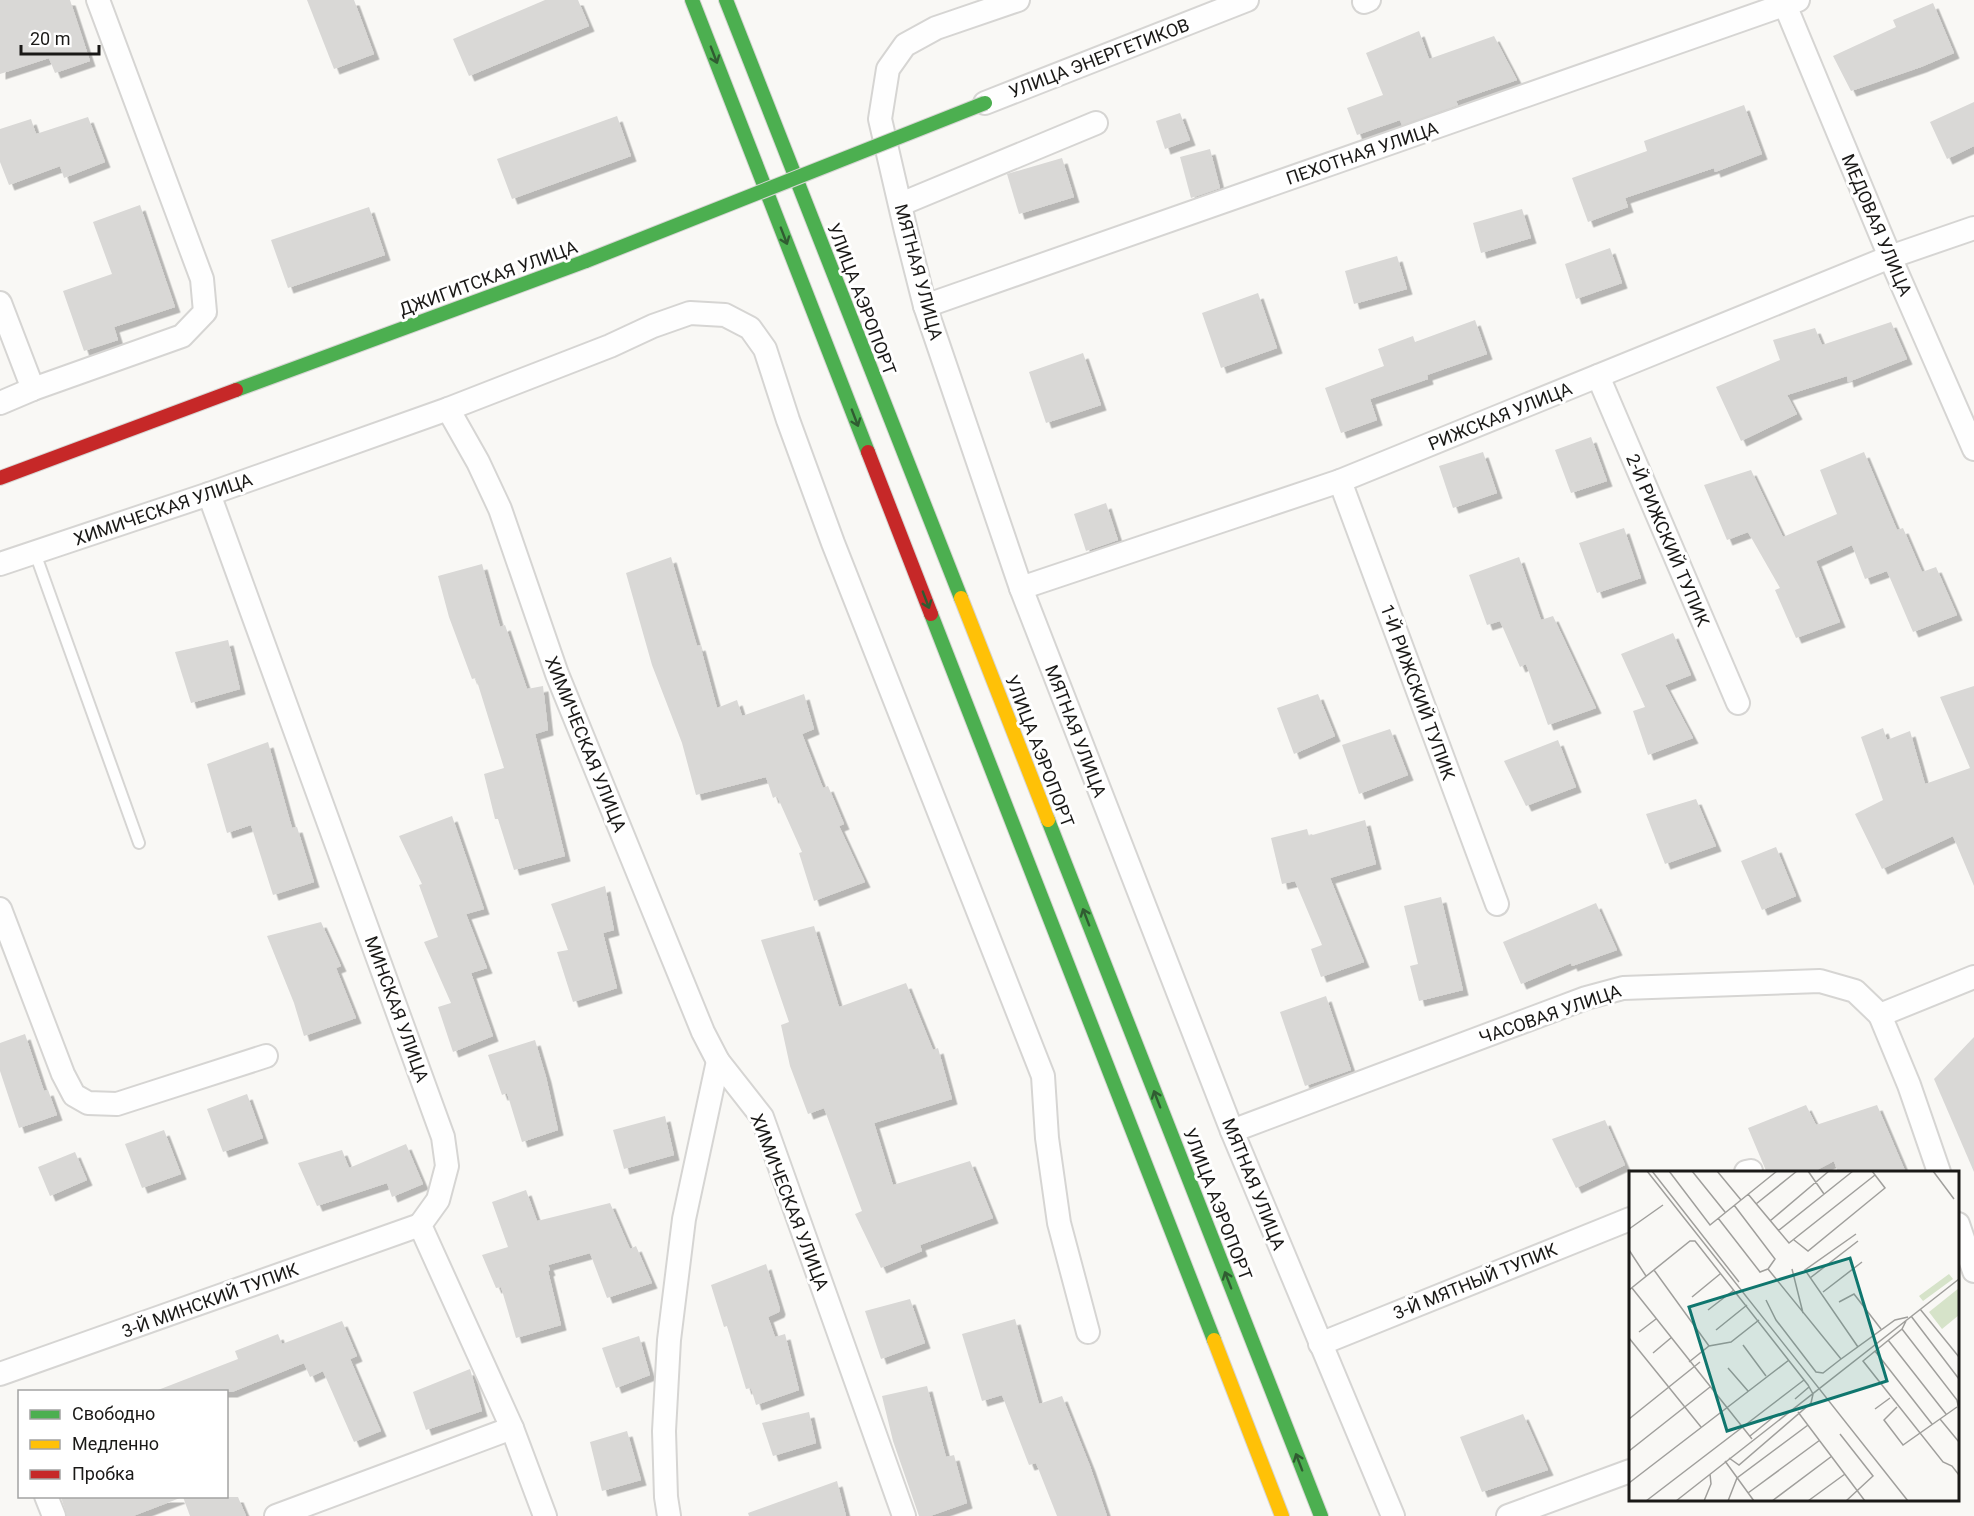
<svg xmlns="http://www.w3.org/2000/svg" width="1974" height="1516" font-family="Roboto,sans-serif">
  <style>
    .building { fill: #d9d8d6; filter: url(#shadow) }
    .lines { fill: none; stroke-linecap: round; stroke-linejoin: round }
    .lane-casing { stroke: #d6d5d3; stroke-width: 14 }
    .street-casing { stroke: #d6d5d3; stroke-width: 26 }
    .fast-casing { stroke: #d6d5d3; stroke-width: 16 }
    .slow-casing { stroke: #d6d5d3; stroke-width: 16 }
    .jam-casing { stroke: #d6d5d3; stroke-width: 16 }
    .lane { stroke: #fefefe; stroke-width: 10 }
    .street { stroke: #fefefe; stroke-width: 22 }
    .fast { stroke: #4caf50; stroke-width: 14 }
    .slow { stroke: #ffc107; stroke-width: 14 }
    .jam { stroke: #c62828; stroke-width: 14 }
    .fast-bridge-casing { stroke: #d6d5d3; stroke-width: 16; stroke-linecap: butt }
    .fast-bridge { stroke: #4caf50; stroke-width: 14 }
    .oneway { stroke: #305c31 }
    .labels { text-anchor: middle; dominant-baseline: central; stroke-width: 6; stroke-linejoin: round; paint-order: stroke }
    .street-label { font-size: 18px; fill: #1a1917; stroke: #fff }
    .inset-road { fill: none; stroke: #a09f9c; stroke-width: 1.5 }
    .view { fill: #0f766e; fill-opacity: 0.15; stroke: #0f766e; stroke-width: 3 }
    .inset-edge { fill: none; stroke: #1a1917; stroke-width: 3 }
  </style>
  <defs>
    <filter id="shadow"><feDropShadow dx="5.5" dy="5.5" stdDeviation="0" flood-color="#0004"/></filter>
  </defs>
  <rect width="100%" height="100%" fill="#f9f8f5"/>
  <g class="building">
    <polygon points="0,0 70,0 90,61 55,73 49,58 0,74"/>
    <polygon points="307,0 354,0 374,54 334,69"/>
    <polygon points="545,0 578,0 589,26 469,76 453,39"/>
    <polygon points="1933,3 1954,53 1921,67 1851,91 1833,56 1896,27 1893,20"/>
    <polygon points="1419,31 1429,59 1494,36 1517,80 1456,101 1458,105 1402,125 1400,120 1357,135 1347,108 1383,95 1366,53"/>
    <polygon points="1974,102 1974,146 1947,159 1930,122"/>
    <polygon points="1744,105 1762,154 1715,172 1714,168 1625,198 1628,207 1588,222 1572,178 1647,151 1644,141"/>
    <polygon points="1180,113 1190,140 1165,149 1156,121"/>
    <polygon points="617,116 631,156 512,199 497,159"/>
    <polygon points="88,117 105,162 64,178 60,166 9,185 0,162 0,129 31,119 36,134"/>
    <polygon points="1210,149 1220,188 1191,198 1180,157"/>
    <polygon points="1062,158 1074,197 1019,214 1007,174"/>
    <polygon points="140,205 175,307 114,327 118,340 84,351 63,291 112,274 93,222"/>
    <polygon points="369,207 385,255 288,288 271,240"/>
    <polygon points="1522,209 1531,238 1481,253 1473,223"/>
    <polygon points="1610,248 1622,283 1576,299 1565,264"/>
    <polygon points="1397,256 1407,289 1354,304 1345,271"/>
    <polygon points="1258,293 1277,348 1221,368 1202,313"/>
    <polygon points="1475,320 1487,354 1427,375 1428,379 1370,399 1377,420 1341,433 1325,388 1384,366 1378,349 1413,336 1415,342"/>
    <polygon points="1891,322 1907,359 1848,382 1847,376 1787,395 1797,414 1741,441 1716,387 1780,360 1773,340 1815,328 1822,345"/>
    <polygon points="1083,353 1101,405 1046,423 1029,372"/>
    <polygon points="1591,437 1607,481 1571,493 1555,450"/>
    <polygon points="1483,452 1497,493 1453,508 1439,466"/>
    <polygon points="1864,452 1897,530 1903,528 1922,572 1936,567 1957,615 1913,632 1887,571 1865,579 1852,545 1816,561 1840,622 1796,638 1775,590 1780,588 1748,532 1727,540 1704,485 1751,470 1783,537 1837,514 1820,470"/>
    <polygon points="1106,503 1118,540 1086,551 1074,514"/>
    <polygon points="1624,528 1641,578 1597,593 1579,543"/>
    <polygon points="671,557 697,646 700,645 717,708 737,700 742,716 804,694 814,729 802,734 823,788 828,786 844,824 839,826 865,882 814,901 799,853 802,852 777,796 773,798 766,777 696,795 682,743 652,665 626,573"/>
    <polygon points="1519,557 1541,620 1553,616 1596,708 1548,725 1526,664 1520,667 1500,621 1487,625 1469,575"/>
    <polygon points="482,564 500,627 505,625 527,689 543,686 548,730 535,734 565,856 514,870 498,819 495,819 484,774 504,768 476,678 472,679 449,617 438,576"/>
    <polygon points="1673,633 1691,675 1665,685 1693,738 1648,755 1633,711 1645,707 1621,654"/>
    <polygon points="228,640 240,689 191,703 175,652"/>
    <polygon points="1974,686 1974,886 1953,836 1882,869 1855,814 1883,800 1861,737 1883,728 1887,740 1910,731 1925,784 1970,768 1940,697"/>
    <polygon points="1318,694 1335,736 1294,754 1277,708"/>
    <polygon points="1390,729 1408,775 1359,794 1342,745"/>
    <polygon points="1558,740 1576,787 1526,806 1504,761"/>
    <polygon points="268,742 292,828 297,827 314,882 273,895 251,825 227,833 207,764"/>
    <polygon points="1696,799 1716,846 1665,864 1646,814"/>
    <polygon points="452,816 484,909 466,914 487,968 471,973 493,1036 453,1052 438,1007 451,1003 424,942 438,937 419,885 422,884 399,836"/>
    <polygon points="1365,820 1376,864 1330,878 1364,962 1321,977 1311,949 1322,945 1295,881 1282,884 1271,838 1307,829 1309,836"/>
    <polygon points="1776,847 1796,896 1762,910 1741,861"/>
    <polygon points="605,886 614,930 603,933 617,988 573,1002 557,952 568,950 551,904"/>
    <polygon points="1441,897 1463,990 1419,1001 1410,966 1418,964 1404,906"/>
    <polygon points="1596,903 1617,950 1572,966 1571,963 1521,984 1503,942"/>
    <polygon points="321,922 341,966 336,968 356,1018 304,1036 294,1003 267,936"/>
    <polygon points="814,926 839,1007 906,983 933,1050 938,1048 952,1099 874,1123 893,1185 970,1161 993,1218 920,1245 922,1251 881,1268 855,1214 862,1211 824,1108 808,1114 790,1066 781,1025 789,1022 761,940"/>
    <polygon points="1326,996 1351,1070 1305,1086 1280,1012"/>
    <polygon points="25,1034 44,1091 48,1090 57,1115 19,1128 0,1071 0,1043"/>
    <polygon points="1974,1037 1974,1172 1934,1079"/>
    <polygon points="535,1040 546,1077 558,1130 522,1142 507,1093 502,1095 488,1055"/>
    <polygon points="247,1094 263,1138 223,1152 207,1109"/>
    <polygon points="1806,1105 1816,1125 1877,1105 1906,1173 1838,1173 1834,1161 1811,1173 1767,1173 1748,1128"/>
    <polygon points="665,1116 674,1155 624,1169 613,1130"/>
    <polygon points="1605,1120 1625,1165 1576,1188 1552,1139"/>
    <polygon points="164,1130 181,1174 142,1188 125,1144"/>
    <polygon points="406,1144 423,1184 392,1197 387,1183 317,1206 298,1163 342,1150 349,1168"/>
    <polygon points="75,1152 87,1180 50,1196 38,1167"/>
    <polygon points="526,1190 537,1221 610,1203 630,1249 636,1246 652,1283 607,1298 590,1253 548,1265 550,1270 548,1271 561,1325 516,1338 501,1287 496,1288 482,1255 508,1247 492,1202"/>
    <polygon points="766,1264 780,1309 779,1312 768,1317 775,1337 785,1334 799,1390 756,1405 751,1388 746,1389 727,1326 724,1327 711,1285"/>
    <polygon points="910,1299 925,1343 881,1359 865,1311"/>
    <polygon points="1015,1319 1039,1404 1062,1396 1090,1466 1107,1516 1057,1516 1036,1463 1029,1465 1002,1395 982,1401 962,1334"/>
    <polygon points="342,1321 357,1356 350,1359 381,1431 354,1442 323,1371 310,1377 304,1363 232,1392 159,1392 158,1390 238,1359 235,1351 278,1334 282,1344"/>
    <polygon points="639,1336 650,1375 616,1388 602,1348"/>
    <polygon points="470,1369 482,1411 426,1430 413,1392"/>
    <polygon points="927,1386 946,1457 954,1455 967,1503 930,1516 919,1516 893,1441 882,1396"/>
    <polygon points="809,1412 816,1443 773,1456 762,1423"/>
    <polygon points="1523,1414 1548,1470 1482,1492 1460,1437"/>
    <polygon points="627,1431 641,1480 602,1491 590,1442"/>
    <polygon points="837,1481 846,1516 749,1516 748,1513"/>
    <polygon points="61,1497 179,1497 180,1498 133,1516 67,1516"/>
    <polygon points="183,1497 238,1497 246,1516 190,1516"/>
  </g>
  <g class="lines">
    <defs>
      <polyline id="lane" points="35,553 139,843"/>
      <g id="street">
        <polyline points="1018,0 936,28 905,45 888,69 880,119 906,231 925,306 1021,588 1232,1131 1393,1516"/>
        <polyline points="1783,0 1890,257 1974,449"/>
        <polyline points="1364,2 1369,0"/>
        <polyline points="985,103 1247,0"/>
        <polyline points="901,204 1096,123"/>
        <polyline points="0,303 33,389"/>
        <polyline points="925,306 1798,0"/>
        <polyline points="1598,376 1738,703"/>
        <polyline points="0,403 33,389 182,336 205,312 202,279 98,0"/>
        <polyline points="448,409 610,346 653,326 690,313 725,315 750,328 765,349 788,420 833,543 1043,1076 1047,1138 1059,1223 1088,1332"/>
        <polyline points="1340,481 1497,904"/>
        <polyline points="209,494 443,1137 447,1166 438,1200 420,1225 512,1428 545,1516"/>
        <polyline points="0,564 209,494 448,409 478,462 500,509 557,674 703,1032 718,1061 762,1117 904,1516"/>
        <polyline points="1021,588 1340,481 1890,257 1974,228"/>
        <polyline points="0,909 63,1074 74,1095 88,1103 117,1104 266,1056"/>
        <polyline points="1880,1015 1909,1085 1939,1172"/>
        <polyline points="1232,1131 1586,998 1623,988 1820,981 1855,991 1880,1015 1974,977"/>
        <polyline points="1746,1172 1751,1171"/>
        <polyline points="1958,1224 1974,1271"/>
        <polyline points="1320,1344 1630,1219"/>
        <polyline points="0,1374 420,1225"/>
        <polyline points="46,1496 54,1516"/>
        <polyline points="276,1516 512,1428"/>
        <polyline points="669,1516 666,1497 664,1431 669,1340 684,1219 718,1061"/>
        <polyline points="1508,1516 1630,1471"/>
      </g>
      <g id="fast">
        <polyline points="692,0 868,452"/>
        <polyline points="726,0 961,598"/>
        <polyline points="236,390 586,261"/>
        <polyline points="931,614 1214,1340"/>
        <polyline points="1048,820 1321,1516"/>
      </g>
      <g id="slow">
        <polyline points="961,598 1048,820"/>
        <polyline points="1214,1340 1282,1516"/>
      </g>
      <g id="jam">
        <polyline points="868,452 931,614"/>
        <polyline points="0,478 236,390"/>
      </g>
    </defs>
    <use href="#lane" class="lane-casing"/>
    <use href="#street" class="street-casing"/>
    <use href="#fast" class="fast-casing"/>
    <use href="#slow" class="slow-casing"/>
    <use href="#jam" class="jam-casing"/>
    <use href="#lane" class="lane"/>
    <use href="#street" class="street"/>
    <use href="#fast" class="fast"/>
    <use href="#slow" class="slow"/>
    <use href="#jam" class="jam"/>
    <defs>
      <polyline id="fast-bridge" points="586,261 985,103"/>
    </defs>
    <use href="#fast-bridge" class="fast-bridge-casing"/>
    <use href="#fast-bridge" class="fast-bridge"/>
  </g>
  <defs><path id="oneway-shaft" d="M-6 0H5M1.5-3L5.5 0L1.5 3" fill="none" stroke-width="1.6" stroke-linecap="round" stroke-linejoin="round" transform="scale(1.5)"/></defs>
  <g class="oneway">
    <use href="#oneway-shaft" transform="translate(714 55) rotate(69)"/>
    <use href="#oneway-shaft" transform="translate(784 236) rotate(69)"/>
    <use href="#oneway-shaft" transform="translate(855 418) rotate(69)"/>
    <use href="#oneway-shaft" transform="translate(926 600) rotate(69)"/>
    <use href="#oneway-shaft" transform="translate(1086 917) rotate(-111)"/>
    <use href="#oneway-shaft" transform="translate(1157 1099) rotate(-111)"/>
    <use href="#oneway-shaft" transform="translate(1228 1280) rotate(-111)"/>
    <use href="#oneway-shaft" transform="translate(1299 1462) rotate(-111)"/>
  </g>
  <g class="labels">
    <g class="street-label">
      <text transform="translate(1099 58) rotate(-21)">УЛИЦА ЭНЕРГЕТИКОВ</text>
      <text transform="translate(1362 153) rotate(-19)">ПЕХОТНАЯ УЛИЦА</text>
      <text transform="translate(1877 225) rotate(67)">МЕДОВАЯ УЛИЦА</text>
      <text transform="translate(919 272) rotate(75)">МЯТНАЯ УЛИЦА</text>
      <text transform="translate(488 278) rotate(-20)">ДЖИГИТСКАЯ УЛИЦА</text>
      <text transform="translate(862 299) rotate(69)">УЛИЦА АЭРОПОРТ</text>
      <text transform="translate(1500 416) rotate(-22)">РИЖСКАЯ УЛИЦА</text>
      <text transform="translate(163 509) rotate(-19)">ХИМИЧЕСКАЯ УЛИЦА</text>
      <text transform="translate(1668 540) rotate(67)">2-Й РИЖСКИЙ ТУПИК</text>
      <text transform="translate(1418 692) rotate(70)">1-Й РИЖСКИЙ ТУПИК</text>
      <text transform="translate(1076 731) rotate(69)">МЯТНАЯ УЛИЦА</text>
      <text transform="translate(586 744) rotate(68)">ХИМИЧЕСКАЯ УЛИЦА</text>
      <text transform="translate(1040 751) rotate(69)">УЛИЦА АЭРОПОРТ</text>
      <text transform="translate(397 1009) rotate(70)">МИНСКАЯ УЛИЦА</text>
      <text transform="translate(1550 1014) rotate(-19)">ЧАСОВАЯ УЛИЦА</text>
      <text transform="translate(1254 1184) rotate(68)">МЯТНАЯ УЛИЦА</text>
      <text transform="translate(790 1202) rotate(69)">ХИМИЧЕСКАЯ УЛИЦА</text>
      <text transform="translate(1218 1204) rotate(69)">УЛИЦА АЭРОПОРТ</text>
      <text transform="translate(1475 1281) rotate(-22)">3-Й МЯТНЫЙ ТУПИК</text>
      <text transform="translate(210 1300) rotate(-20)">3-Й МИНСКИЙ ТУПИК</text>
    </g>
  </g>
  <g transform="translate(1629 1171)">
    <rect width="330" height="330" fill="#f9f8f5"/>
    <path d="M320 103 324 108 294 130 290 125ZM330 117V144L313 158 300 141Z" fill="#d6e3c9"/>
    <path class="inset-road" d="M18 0 279 330M23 0 110 111M40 0 81 54 148 0M63 0 96 41M88 0 112 29M179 0 195 23M304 0 325 28M119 23 160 72 246 4M127 33 168 0M105 34 146 88 139 98M89 47 131 101 139 98 212 188 266 149 279 146M141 50 200 0M0 58 34 34M149 60 224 0M227 63 176 99 229 176M165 69 179 80 256 17 243 0M0 79 17 105M163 98 174 142M25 99 80 175M181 107 229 70M3 117 123 268M0 119 61 70H66L179 214 184 223 182 232 110 294 100 287M194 121 233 91M63 126 91 103M137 129 147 149 187 201 194 202 212 188M210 131 225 123 252 158M291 138 330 186M79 139 105 119M282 145 330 208M277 150 273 158 234 190 314 291 323 295 330 304M273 158 328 229 330 239M87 159 118 134M10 161 27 148M0 167 72 256M259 169 317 243M114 174 137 205M246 180 303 253M24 182 43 166M60 191 80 175 102 171 130 149M99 197 119 220M166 228 180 216M268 236 255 249 274 274 328 236M246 238 261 227M169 241 236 330M0 248 71 191M311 248 330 271M211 263 244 305 217 330M121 265 147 244M0 280 81 216M96 290 125 330M0 312 160 189M119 322 191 269M17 330 175 209M47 330 330 108M75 330 82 313 81 303M99 330 108 307 179 254M143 330 203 285M179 330 216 303"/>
    <path class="view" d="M221 87 258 210 98 260 60 136Z"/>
    <rect width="330" height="330" class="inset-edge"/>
  </g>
  <rect x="18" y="1390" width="210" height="108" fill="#ffffff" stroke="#a3a3a2" stroke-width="1.5"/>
  <rect x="30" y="1410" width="30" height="9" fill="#4caf50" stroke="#a3a3a2" stroke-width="1.5"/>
  <text x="72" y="1420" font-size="18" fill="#1a1917">Свободно</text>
  <rect x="30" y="1440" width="30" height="9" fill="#ffc107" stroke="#a3a3a2" stroke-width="1.5"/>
  <text x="72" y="1450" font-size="18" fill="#1a1917">Медленно</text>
  <rect x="30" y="1470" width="30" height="9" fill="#c62828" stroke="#a3a3a2" stroke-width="1.5"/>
  <text x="72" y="1480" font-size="18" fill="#1a1917">Пробка</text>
  <path d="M21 45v9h78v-9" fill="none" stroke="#1a1917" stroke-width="3"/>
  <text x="30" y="45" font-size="18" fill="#1a1917" stroke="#ffffff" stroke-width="4.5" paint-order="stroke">20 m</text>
</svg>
